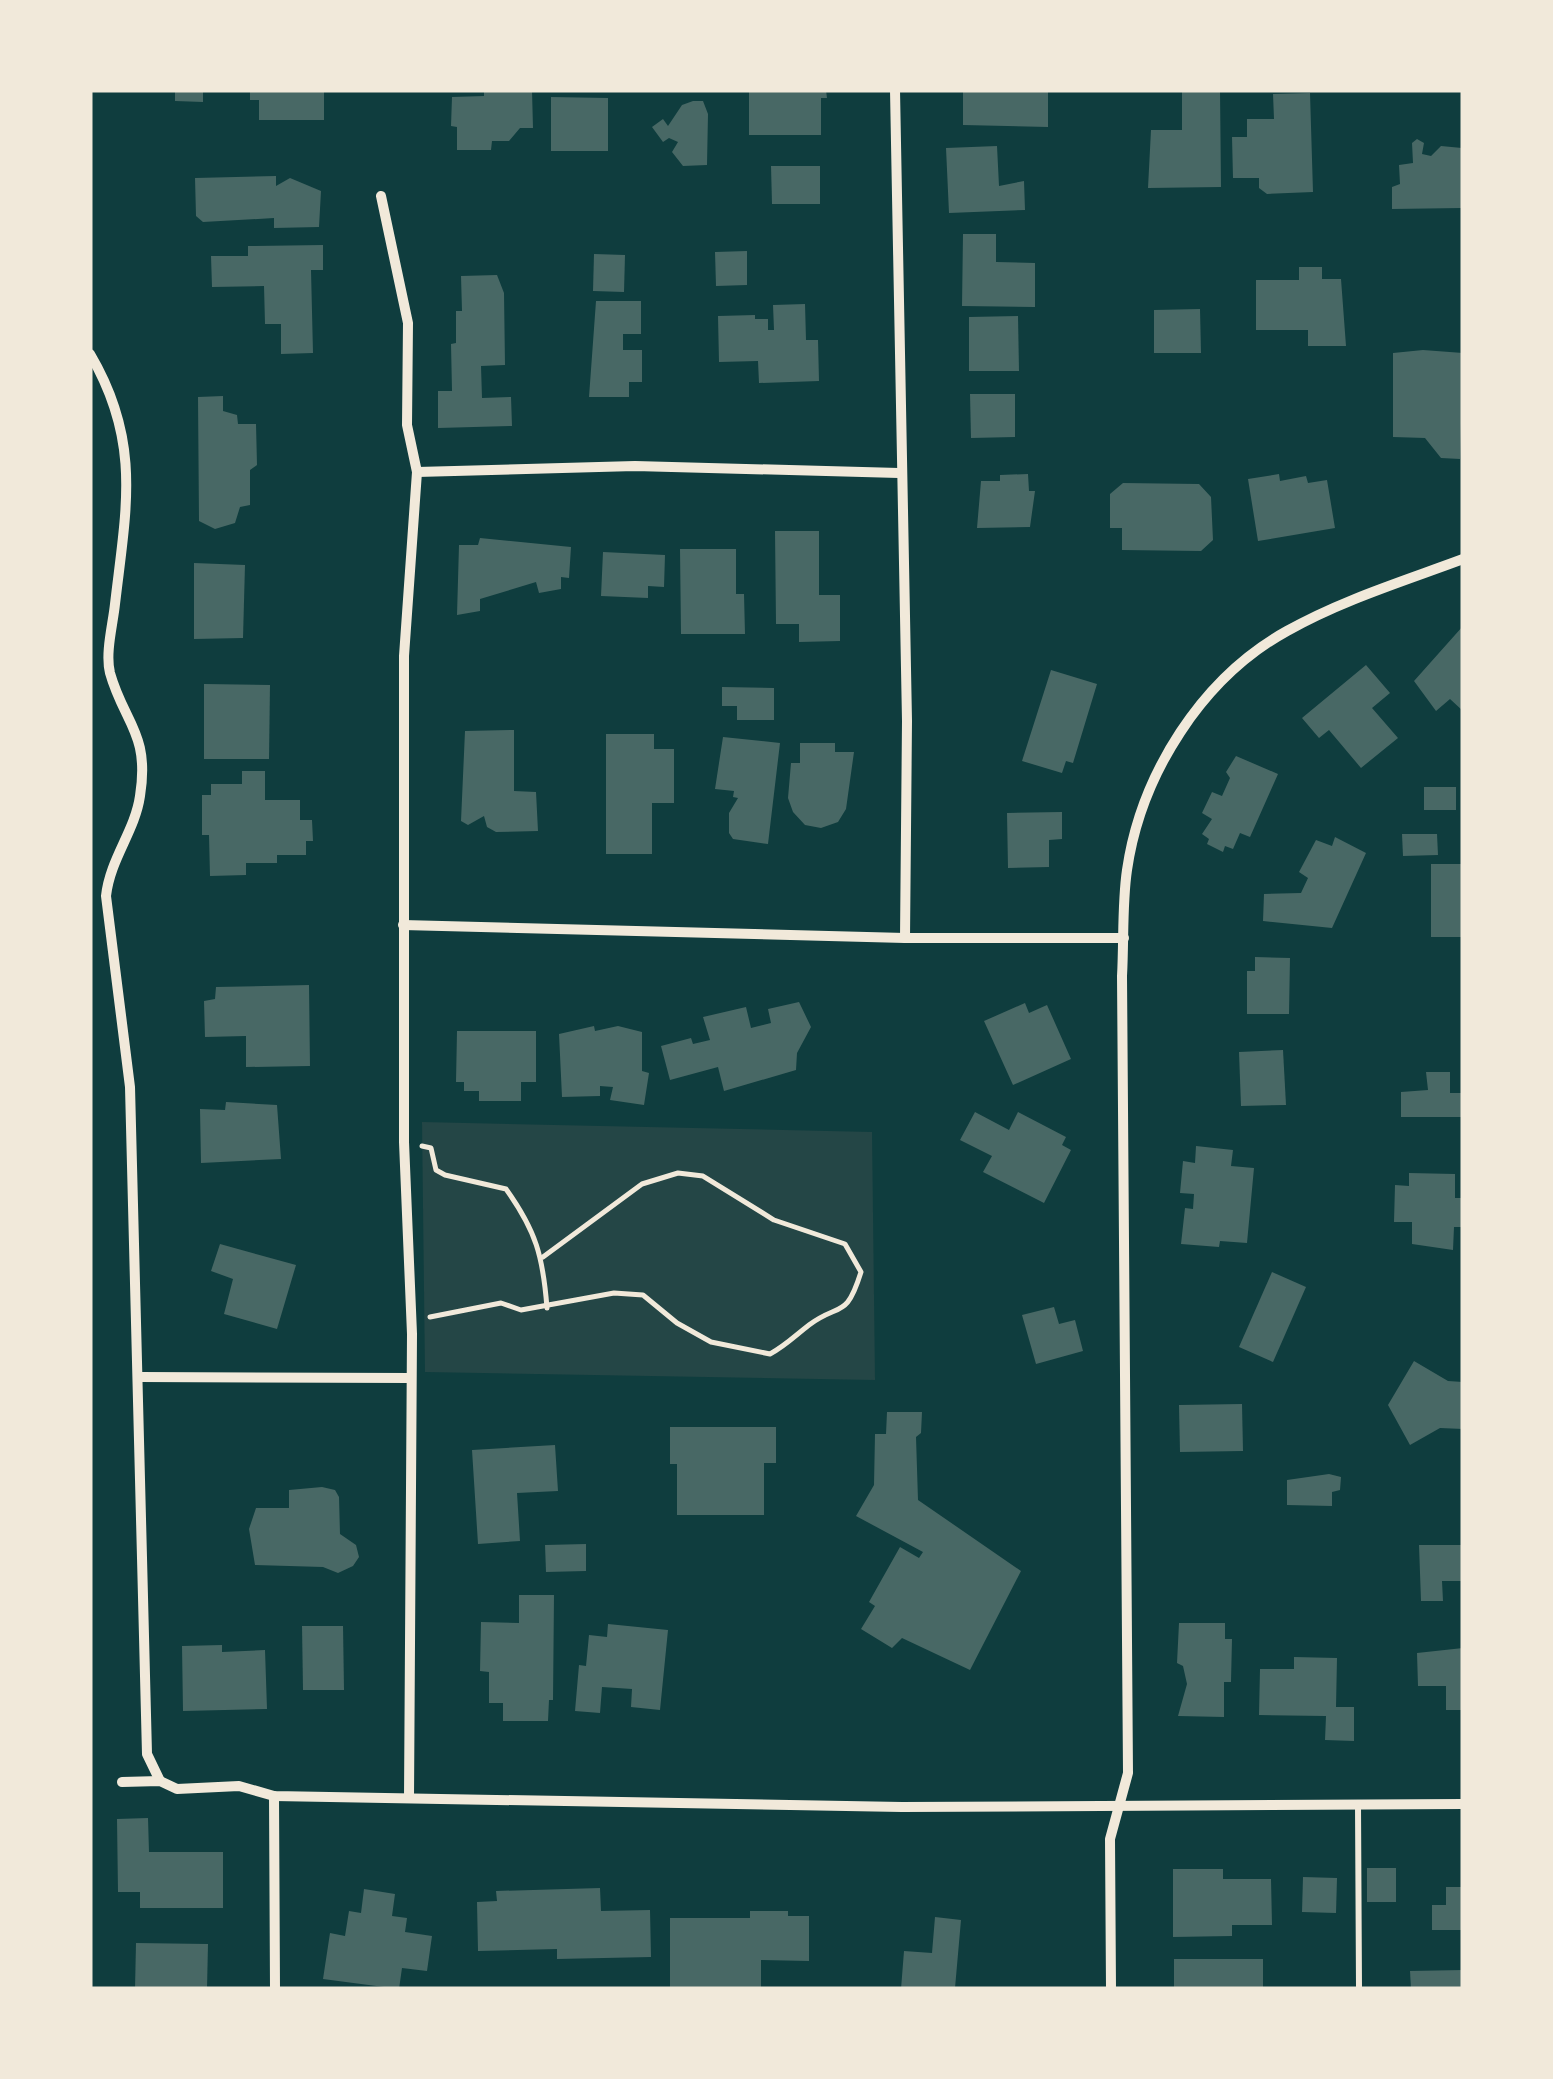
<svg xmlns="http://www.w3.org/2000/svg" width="1553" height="2079" font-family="Literata,serif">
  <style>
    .green { fill: #244646 }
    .building { fill: #486865 }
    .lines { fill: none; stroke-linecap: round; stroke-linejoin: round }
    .path { stroke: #f1e9da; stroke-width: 5 }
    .service { stroke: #f1e9da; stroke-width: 6 }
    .minor { stroke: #f1e9da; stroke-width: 10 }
  </style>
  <rect width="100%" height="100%" fill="#0f3d3e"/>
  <polygon class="green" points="422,1122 872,1132 875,1380 425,1372"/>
  <g class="building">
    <polygon points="175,90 203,90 203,102 175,101"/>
    <polygon points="250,90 324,90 324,120 259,120 259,100 250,100"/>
    <polygon points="484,90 532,90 533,128 520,128 509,141 492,141 491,150 457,150 457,127 451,126 452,97 484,96"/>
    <polygon points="826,90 827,98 821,98 821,135 749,135 749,91"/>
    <polygon points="963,90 1048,90 1048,127 963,125"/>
    <polygon points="1182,90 1220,90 1221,187 1148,188 1151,130 1182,130"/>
    <polygon points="1310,93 1313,192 1267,194 1259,188 1259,178 1233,178 1232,137 1247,137 1247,119 1274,119 1273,94"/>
    <polygon points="551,97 608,98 608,151 551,151"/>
    <polygon points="693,101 703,101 708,114 707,165 683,166 672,152 678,142 669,138 663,142 652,127 663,119 668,126 682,105"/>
    <polygon points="1417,139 1424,143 1422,154 1431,156 1441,146 1462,148 1462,208 1392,209 1392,187 1400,184 1399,165 1413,163 1412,143"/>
    <polygon points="997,146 999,186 1024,181 1025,210 949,213 946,148"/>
    <polygon points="771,166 820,166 820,204 772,204"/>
    <polygon points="276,176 276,186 290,178 321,191 319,227 274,228 274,218 203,222 196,216 195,178"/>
    <polygon points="963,234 996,234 996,262 1035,263 1035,307 962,306"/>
    <polygon points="323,245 323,270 311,270 313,353 281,354 281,324 265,324 264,286 212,287 211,256 248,256 248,246"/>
    <polygon points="747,251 747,285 716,286 715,252"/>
    <polygon points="594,254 625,255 624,292 593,291"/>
    <polygon points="1299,267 1322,267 1322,279 1341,279 1346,346 1308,346 1308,330 1256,330 1256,280 1299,280"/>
    <polygon points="497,275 504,293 505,365 481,366 482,398 511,397 512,426 438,428 438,391 452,391 451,344 456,343 456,311 462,311 461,276"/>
    <polygon points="596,301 641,301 641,334 623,334 623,350 642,350 642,382 629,382 629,397 589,397"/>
    <polygon points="805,304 806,340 818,340 819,381 759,383 758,361 719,362 718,316 755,315 755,319 768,319 768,330 774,330 773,305"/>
    <polygon points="1200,309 1201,353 1154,353 1154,310"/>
    <polygon points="1018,316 1019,371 969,371 969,317"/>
    <polygon points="1423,350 1463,353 1460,459 1441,458 1425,438 1393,437 1393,353"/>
    <polygon points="970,394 1015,394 1015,437 971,438"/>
    <polygon points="223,396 223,411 237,415 238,424 256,424 257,465 250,470 250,505 240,507 235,523 215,529 199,521 198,397"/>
    <polygon points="1028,474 1029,491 1035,491 1030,527 977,528 981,481 1000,481 1000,475"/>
    <polygon points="1279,474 1280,481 1306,476 1308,483 1327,480 1335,528 1258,541 1248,479"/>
    <polygon points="1123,483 1199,484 1211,497 1213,540 1201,551 1122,550 1122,528 1110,528 1110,494"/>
    <polygon points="775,531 819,531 819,595 840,595 840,641 799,642 799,624 776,624"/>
    <polygon points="480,538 571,547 569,578 561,577 561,589 539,593 536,582 480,599 480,611 457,615 459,545 478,545"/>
    <polygon points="680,549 736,549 736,594 744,594 745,634 681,634"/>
    <polygon points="603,552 665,555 664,587 648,586 648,598 601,596"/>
    <polygon points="194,563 245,565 243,638 194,639"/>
    <polygon points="1463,626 1463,711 1450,699 1436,711 1414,681"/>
    <polygon points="1366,665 1390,693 1372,708 1398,738 1361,768 1329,730 1319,738 1302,718"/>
    <polygon points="1051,670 1097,684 1073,763 1066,761 1062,773 1022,761"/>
    <polygon points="204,684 270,685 269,759 204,759"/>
    <polygon points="722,687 774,688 774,720 737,720 737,706 722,706"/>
    <polygon points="514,730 514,791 536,792 538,831 496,832 487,827 484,816 468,825 461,821 465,731"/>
    <polygon points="606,734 654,734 654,749 674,749 674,803 652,803 652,854 606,854"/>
    <polygon points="723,737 780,743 768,844 733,839 729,833 729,813 738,798 733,797 734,791 715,789"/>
    <polygon points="800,743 835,743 835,752 854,752 846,809 838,822 821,828 805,825 793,812 788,798 791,763 800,763"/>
    <polygon points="1236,756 1278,774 1250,837 1240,833 1233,849 1225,846 1223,852 1207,844 1209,839 1202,834 1212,819 1202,813 1212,792 1222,796 1230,778 1226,772"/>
    <polygon points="242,771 265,771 265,800 300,800 300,820 312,820 313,841 306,841 306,855 277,855 277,863 246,863 246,875 210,876 209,835 202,835 202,795 211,795 211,784 242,784"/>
    <rect x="1424" y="787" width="32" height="23"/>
    <polygon points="1062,812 1062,839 1049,840 1049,867 1008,868 1007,813"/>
    <polygon points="1402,834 1437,834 1438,855 1403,856"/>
    <polygon points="1335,837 1366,853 1332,928 1263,921 1264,894 1301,893 1308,878 1299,872 1316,840 1332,846"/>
    <rect x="1431" y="864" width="32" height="73"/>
    <polygon points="1255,957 1290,958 1289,1014 1247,1014 1247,971 1255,971"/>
    <polygon points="309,985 310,1066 246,1067 246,1036 205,1037 204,1001 215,999 216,987"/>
    <polygon points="799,1002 811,1027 797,1053 796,1070 724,1091 718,1067 670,1080 661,1046 691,1038 693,1044 710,1040 703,1017 746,1007 751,1028 771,1023 768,1009"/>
    <polygon points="1025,1003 1029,1013 1047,1005 1071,1059 1013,1085 984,1021"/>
    <polygon points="594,1026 595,1031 618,1026 642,1032 642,1071 649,1073 644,1105 610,1100 613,1087 600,1086 600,1096 562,1097 559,1034"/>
    <polygon points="457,1031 536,1031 536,1082 521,1082 521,1101 479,1101 479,1091 464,1091 464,1082 456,1082"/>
    <polygon points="1283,1050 1286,1105 1241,1106 1239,1052"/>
    <polygon points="1426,1072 1450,1072 1450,1093 1463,1093 1463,1117 1401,1117 1401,1092 1428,1090"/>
    <polygon points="226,1102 277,1105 281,1159 201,1163 200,1109 225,1110"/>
    <polygon points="975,1112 1009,1130 1018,1112 1066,1137 1062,1145 1071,1150 1044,1203 983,1172 992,1156 960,1140"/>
    <polygon points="1196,1146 1233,1150 1231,1166 1254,1168 1247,1243 1220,1241 1219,1247 1181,1244 1185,1208 1193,1209 1194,1194 1180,1193 1183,1161 1195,1163"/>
    <polygon points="1409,1173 1455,1174 1455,1198 1463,1198 1463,1227 1454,1227 1453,1250 1412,1244 1412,1222 1394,1222 1395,1185 1409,1186"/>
    <polygon points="220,1244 296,1265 277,1329 224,1314 233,1279 211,1271"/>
    <polygon points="1272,1272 1306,1287 1273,1362 1239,1347"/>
    <polygon points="1054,1307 1059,1324 1075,1320 1083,1351 1036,1364 1022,1315"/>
    <polygon points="1414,1361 1448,1381 1463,1382 1463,1429 1440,1428 1410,1445 1388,1405"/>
    <polygon points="1242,1404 1243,1451 1180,1452 1179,1405"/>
    <polygon points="887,1412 922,1412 921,1433 916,1437 918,1500 1021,1571 970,1670 902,1638 892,1648 861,1629 875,1606 869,1602 900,1547 919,1558 923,1552 856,1516 874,1485 875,1434 886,1434"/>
    <polygon points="670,1427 776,1427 776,1463 764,1463 764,1515 677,1515 677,1464 670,1464"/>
    <polygon points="555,1445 558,1491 517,1493 520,1541 478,1544 472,1450"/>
    <polygon points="1329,1474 1341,1477 1340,1490 1332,1492 1332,1506 1287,1505 1287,1480"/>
    <polygon points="322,1487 335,1490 339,1497 340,1534 356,1545 359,1557 353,1566 338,1573 323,1567 255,1565 249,1529 256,1508 289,1508 289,1490"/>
    <polygon points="586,1544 586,1571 546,1572 545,1545"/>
    <polygon points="1419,1545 1463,1545 1463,1581 1442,1581 1443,1601 1421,1601"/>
    <polygon points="519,1595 554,1595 553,1700 549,1700 548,1721 503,1721 503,1703 489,1703 489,1672 480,1671 481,1622 519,1623"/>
    <polygon points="1179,1623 1225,1623 1225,1639 1232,1639 1231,1682 1224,1682 1224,1717 1178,1716 1187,1684 1183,1666 1177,1663"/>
    <polygon points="608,1624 668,1630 660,1710 631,1707 632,1689 602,1687 600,1713 575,1711 579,1665 586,1666 589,1635 607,1637"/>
    <polygon points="302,1626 343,1626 344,1690 303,1690"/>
    <polygon points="222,1645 222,1652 265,1650 267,1709 183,1711 182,1646"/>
    <polygon points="1463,1648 1463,1710 1446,1710 1446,1686 1418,1686 1417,1653"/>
    <polygon points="1294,1657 1337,1658 1336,1707 1354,1707 1354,1741 1325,1740 1326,1716 1259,1715 1260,1669 1294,1669"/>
    <polygon points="148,1818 149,1852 223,1852 223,1908 140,1908 140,1892 118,1892 117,1819"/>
    <rect x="1367" y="1868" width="29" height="34"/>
    <polygon points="1173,1869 1223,1869 1223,1879 1271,1879 1272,1925 1232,1925 1232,1936 1173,1937"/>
    <polygon points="1303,1877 1337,1878 1336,1913 1302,1912"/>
    <polygon points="1446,1887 1463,1887 1463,1930 1432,1930 1432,1905 1446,1905"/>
    <polygon points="600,1888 601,1911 650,1910 651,1957 557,1959 557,1949 478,1951 477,1902 497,1901 496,1891"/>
    <polygon points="364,1889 395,1894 392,1916 407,1918 405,1932 432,1936 427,1971 402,1968 399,1989 323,1979 330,1933 345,1936 349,1911 361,1913"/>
    <polygon points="750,1911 788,1911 788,1916 809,1916 809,1961 761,1960 761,1987 670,1987 670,1918 750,1918"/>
    <polygon points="935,1917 961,1920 955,1988 901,1989 904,1951 932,1953"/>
    <polygon points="136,1943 208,1944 207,1989 135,1989"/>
    <polygon points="1174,1959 1263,1959 1263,1987 1174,1989"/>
    <polygon points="1463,1970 1463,1989 1411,1989 1410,1971"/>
  </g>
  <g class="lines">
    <g class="path">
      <path d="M422 1146 431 1148 436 1170 445 1175 506 1189C536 1231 543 1256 547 1308"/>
      <path d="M430 1317 501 1303 521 1310 614 1293 643 1295 677 1323 711 1342 770 1354C785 1346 796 1335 809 1325 840 1302 846 1320 861 1272L845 1244 774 1220 703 1176 678 1173 642 1184 543 1257"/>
    </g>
    <polyline class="service" points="1358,1805 1359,1989"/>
    <g class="minor">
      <polyline points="895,90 907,721 905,938"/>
      <polyline points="381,196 408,323 407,425 417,472 404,656 404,1142 412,1334 409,1798"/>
      <path d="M90 354C142 442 126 509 115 604 113 624 105 653 110 673 124 723 150 733 140 796 135 831 110 859 106 896L130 1087 147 1754 160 1781"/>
      <polyline points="417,472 635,466 899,473"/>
      <polyline points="403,925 905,938 1124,938"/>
      <polyline points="140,1377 411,1378"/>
      <polyline points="122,1782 160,1781 177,1789 239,1786 274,1796 902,1807 1463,1804"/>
      <polyline points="274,1796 275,1989"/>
      <path d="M1111 1989 1110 1839 1128 1773 1122 976C1124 941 1122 904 1127 870 1141 774 1202 678 1287 631 1342 600 1404 581 1463 559"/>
    </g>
  </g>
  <rect width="1553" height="2079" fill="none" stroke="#f1e9da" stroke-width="185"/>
</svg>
